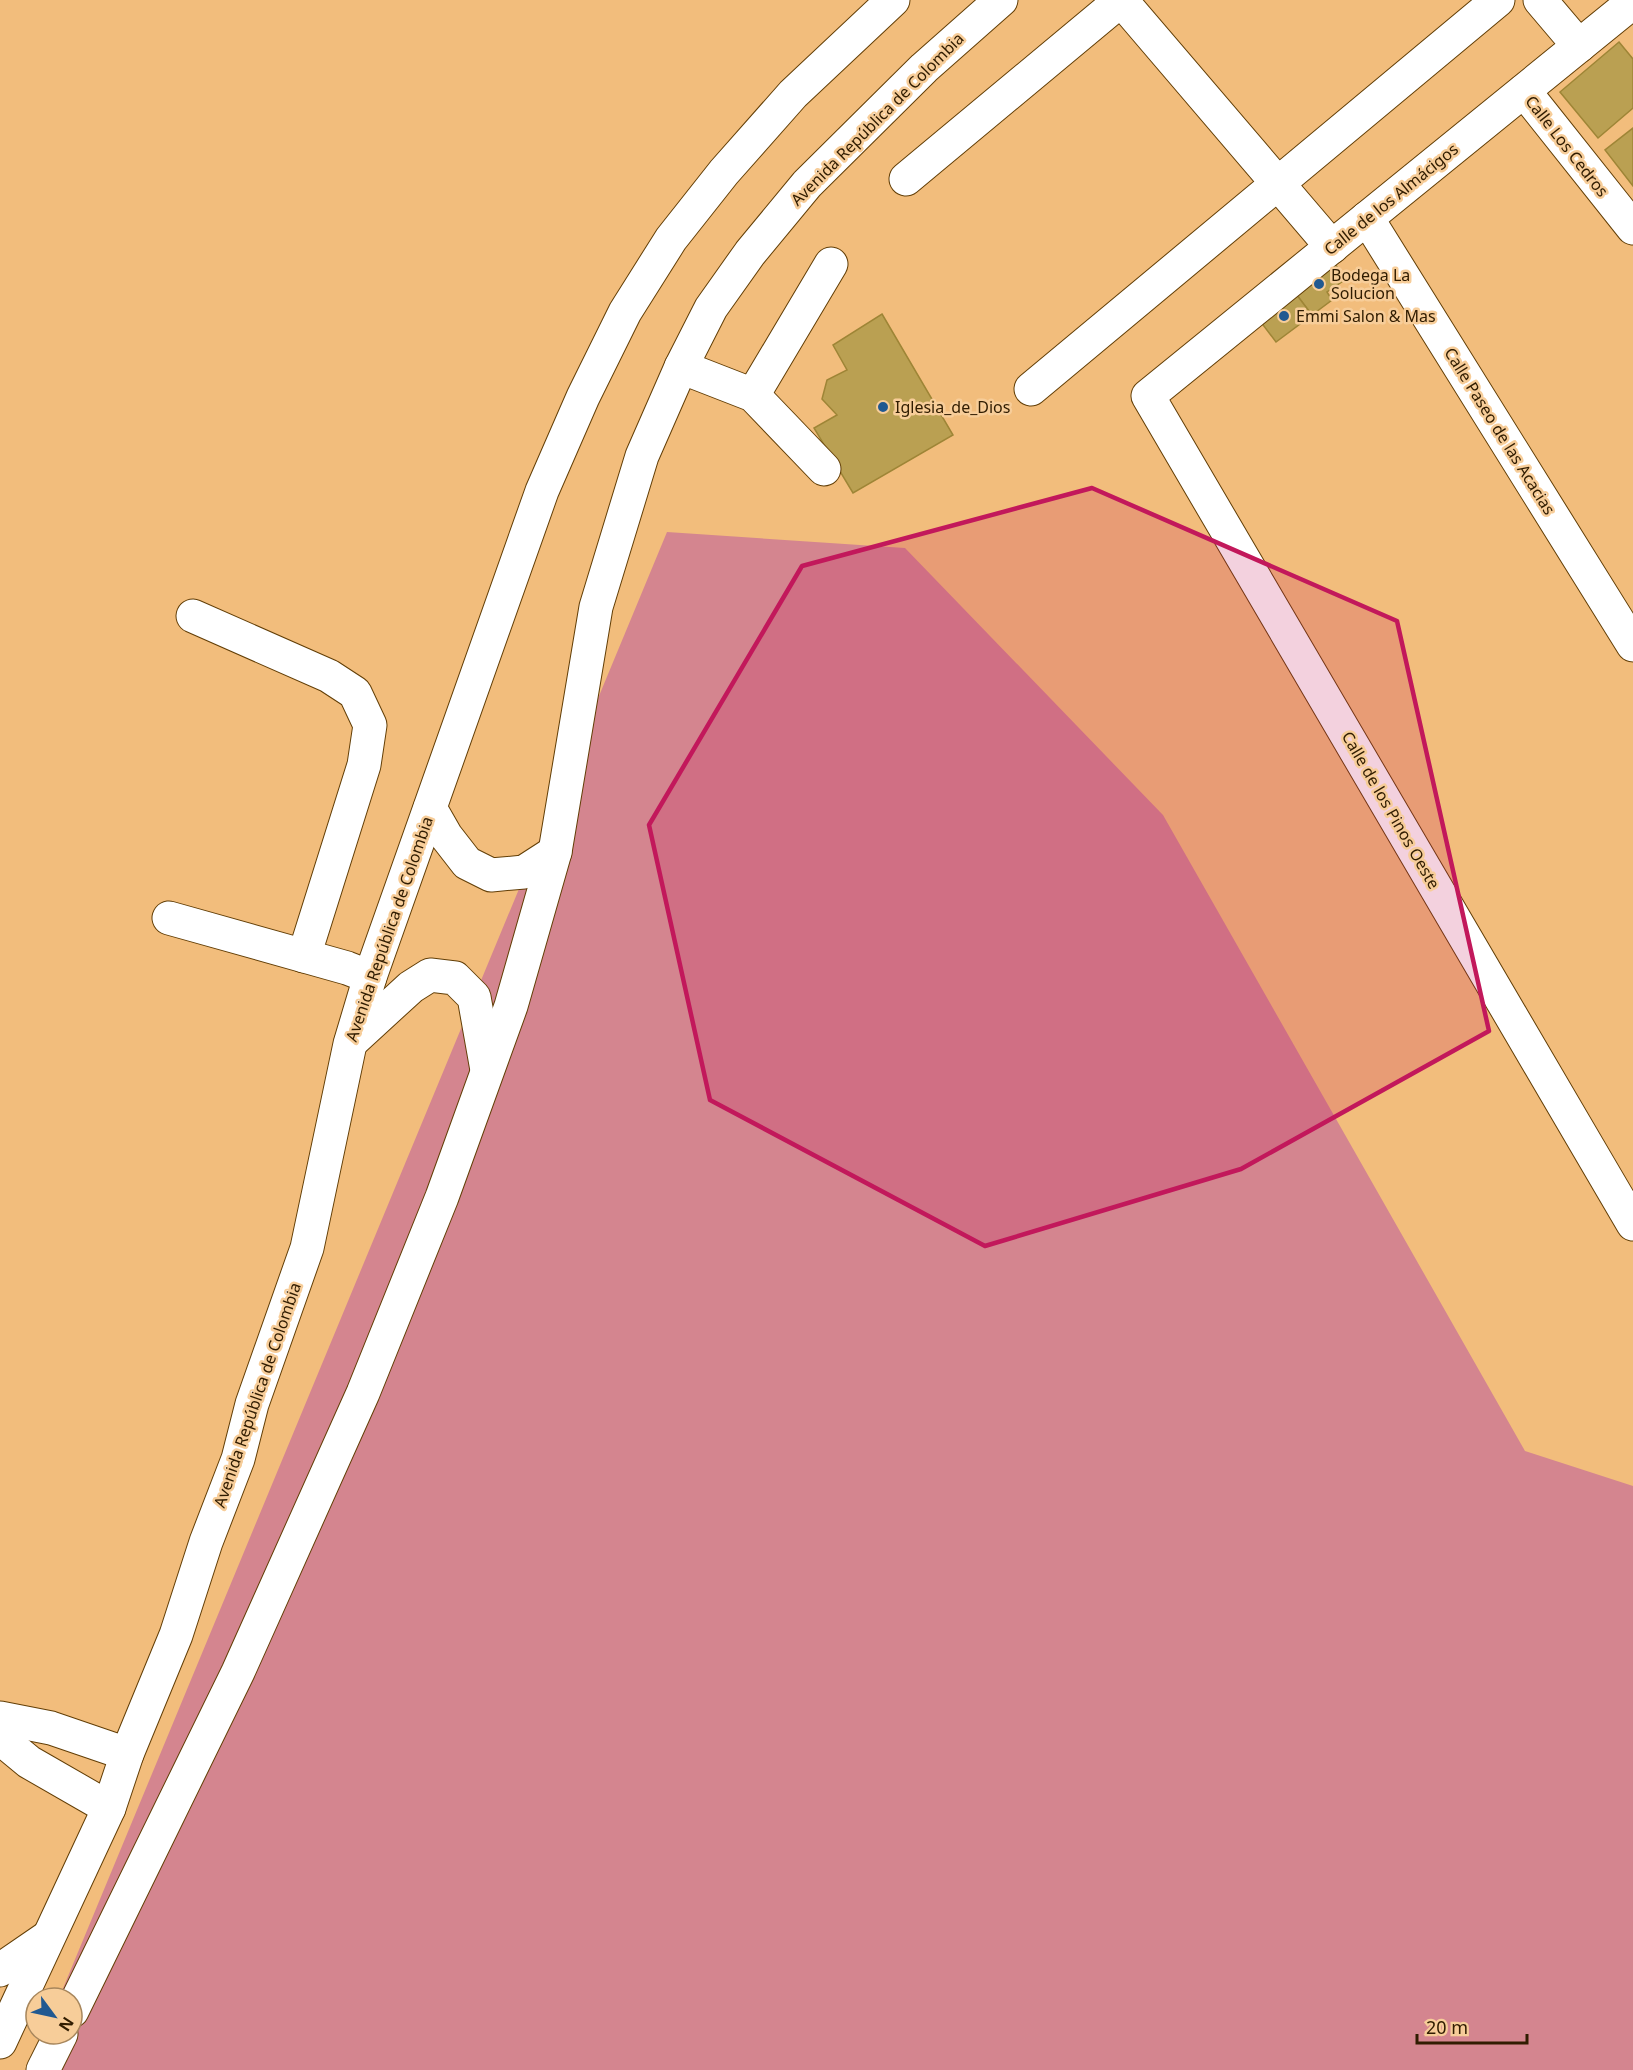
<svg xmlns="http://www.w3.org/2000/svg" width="1633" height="2070" font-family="'Noto Sans',sans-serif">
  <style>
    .green { fill: #d4858f }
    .building { fill: #baa052; stroke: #9e8536; stroke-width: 1.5 }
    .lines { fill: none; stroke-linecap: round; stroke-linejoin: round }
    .minor-casing { stroke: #623e06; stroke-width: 35 }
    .major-casing { stroke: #623e06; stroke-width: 35 }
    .minor { stroke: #fff; stroke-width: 33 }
    .major { stroke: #fff; stroke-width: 33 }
    .marked { fill: #c2185b; fill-opacity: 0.2; stroke: #c2185b; stroke-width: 4.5; stroke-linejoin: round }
    .poi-dot { fill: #215991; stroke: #f7cd99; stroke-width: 2 }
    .labels { text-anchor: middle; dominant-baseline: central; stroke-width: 5; stroke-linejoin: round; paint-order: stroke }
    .street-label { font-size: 16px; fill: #301c01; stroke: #f7cd99 }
    .poi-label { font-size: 16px; fill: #301c01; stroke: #f7cd99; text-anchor: start }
  </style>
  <rect width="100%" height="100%" fill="#f2bd7c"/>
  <polygon class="green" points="667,532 905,548 1163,815 1525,1451 1633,1486 1633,2070 29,2070 72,2034 72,1998 59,1998"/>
  <g class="building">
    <polygon points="1619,42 1633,59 1633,108 1598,138 1560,92"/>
    <polygon points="1633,128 1633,186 1605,150"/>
    <polygon points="1332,260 1346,279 1327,292 1332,300 1312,315 1293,290"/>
    <polygon points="1293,290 1312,315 1276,342 1257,317"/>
    <polygon points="882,314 953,435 853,493 814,428 837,415 822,399 827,380 847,370 833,345"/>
  </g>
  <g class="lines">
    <defs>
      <g id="minor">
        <polyline points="1121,0 1332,247"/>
        <polyline points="1540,0 1579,46"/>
        <polyline points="1633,2 1148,396 1633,1224"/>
        <polyline points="1524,91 1633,228"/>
        <polyline points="906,179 1121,0"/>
        <polyline points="1367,218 1633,645"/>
        <polyline points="681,367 753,395 824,469"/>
        <polyline points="1031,389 1498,0"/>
        <polyline points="753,395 831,264"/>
        <polyline points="193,616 329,676 355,693 370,725 364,765 304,956"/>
        <polyline points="169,918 347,968 370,977"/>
        <polyline points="0,1718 51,1728 127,1754"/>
        <polyline points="0,1738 29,1762 109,1808"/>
      </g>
      <g id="major">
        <polyline points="430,808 446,836 467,863 491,875 524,872 555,852"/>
        <polyline points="351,1042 411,987 430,975 455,978 474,997 487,1070"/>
        <polyline points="0,1970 48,1937"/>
        <polyline points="72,2011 238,1672 363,1393 442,1197 511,1006 555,852 596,607 642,456 681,367 711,308 750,253 807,184 924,68 1001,0"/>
        <polyline points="0,2042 109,1808 127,1754 176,1635 206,1542 238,1459 252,1404 307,1248 350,1044 370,977 542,491 583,397 625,312 671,239 724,172 793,94 893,0"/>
        <polyline points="43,2070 61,2034"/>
      </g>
    </defs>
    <use href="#minor" class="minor-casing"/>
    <use href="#major" class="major-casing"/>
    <use href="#minor" class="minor"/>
    <use href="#major" class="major"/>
  </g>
  <path class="marked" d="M1092 488 1397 621 1489 1031 1241 1169 985 1246 710 1100 649 825 802 566Z"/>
  <g class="poi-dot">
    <circle cx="1319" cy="284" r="6"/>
    <circle cx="1284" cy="316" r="6"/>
    <circle cx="883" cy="407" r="6"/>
  </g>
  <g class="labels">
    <g class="street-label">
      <text transform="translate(877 119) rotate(-45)">Avenida República de Colombia</text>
      <text transform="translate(1567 146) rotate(52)">Calle Los Cedros</text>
      <text transform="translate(1391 199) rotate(-39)">Calle de los Almácigos</text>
      <text transform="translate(1500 431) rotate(58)">Calle Paseo de las Acacias</text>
      <text transform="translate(1391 810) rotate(60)">Calle de los Pinos Oeste</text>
      <text transform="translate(389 929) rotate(-71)">Avenida República de Colombia</text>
      <text transform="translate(257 1395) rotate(-71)">Avenida República de Colombia</text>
    </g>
    <g class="poi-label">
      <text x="1331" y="275">Bodega La<tspan x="1331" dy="18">Solucion</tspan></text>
      <text x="1296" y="316">Emmi Salon &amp; Mas</text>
      <text x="895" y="407">Iglesia_de_Dios</text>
    </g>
  </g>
  <g transform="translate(54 2016) rotate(123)"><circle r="28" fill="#f7cd99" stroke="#a7865c" stroke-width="1.5"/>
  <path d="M0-4.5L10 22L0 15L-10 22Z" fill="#215991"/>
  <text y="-9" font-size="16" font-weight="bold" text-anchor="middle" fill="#301c01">N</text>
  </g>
  <path d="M1417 2034v9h110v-9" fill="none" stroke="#301c01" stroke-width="3"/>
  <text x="1426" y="2034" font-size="18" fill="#301c01" stroke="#f7cd99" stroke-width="4.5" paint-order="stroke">20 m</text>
</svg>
